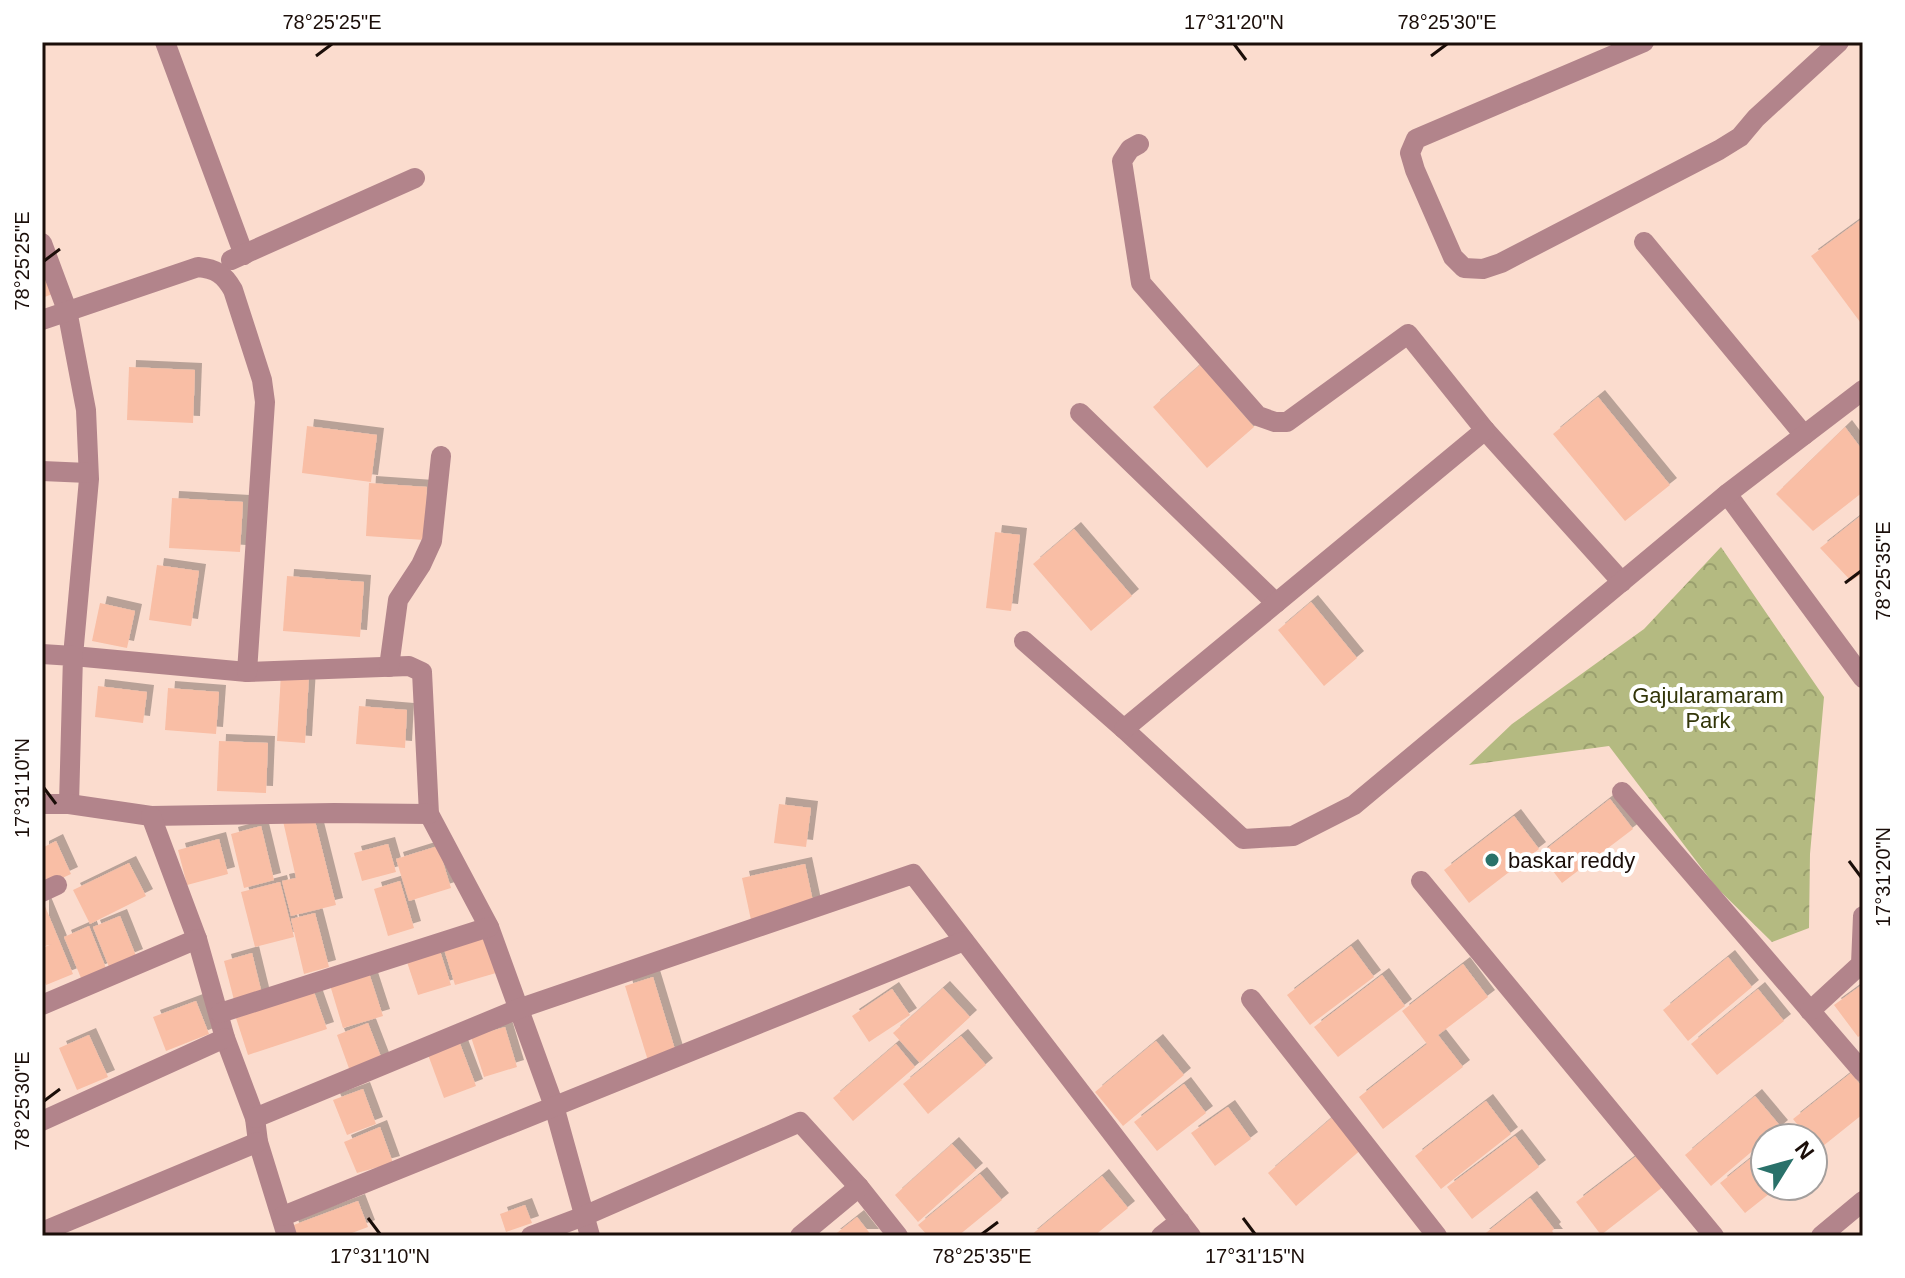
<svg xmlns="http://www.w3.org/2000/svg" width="1905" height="1278" font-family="Helvetica,sans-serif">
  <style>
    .park { fill: url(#park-crowns) }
    .building { fill: #f9bea5; filter: url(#shadow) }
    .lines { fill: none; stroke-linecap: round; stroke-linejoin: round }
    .street { stroke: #b2848b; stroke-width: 20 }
    .ticks { fill: none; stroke: #1b0e09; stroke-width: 3 }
    .poi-dot { fill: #29716a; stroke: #fff; stroke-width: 3 }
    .labels { text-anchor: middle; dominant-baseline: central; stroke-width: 8; stroke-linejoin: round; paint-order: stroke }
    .park-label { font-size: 22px; fill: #323509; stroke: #fff }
    .poi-label { font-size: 22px; fill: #1b0e09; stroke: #fff; text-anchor: start }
    .neatline { fill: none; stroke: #1b0e09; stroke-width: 3 }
    .ticks-label { font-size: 20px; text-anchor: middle; fill: #1b0e09 }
  </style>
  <defs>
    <pattern id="park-crowns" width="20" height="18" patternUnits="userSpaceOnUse" patternTransform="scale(2)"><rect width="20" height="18" fill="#b4ba81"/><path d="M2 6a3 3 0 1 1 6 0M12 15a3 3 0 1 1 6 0" fill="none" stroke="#9a9f6e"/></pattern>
    <filter id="shadow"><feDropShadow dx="7" dy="-7" stdDeviation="0" flood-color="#0004"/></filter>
  </defs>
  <rect width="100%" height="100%" fill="#fbdcce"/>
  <polygon class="park" points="1721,547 1824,697 1810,854 1809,928 1772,942 1716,887 1609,746 1469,765 1512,724 1644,629"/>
  <g class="building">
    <polygon points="1863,218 1863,326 1811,256"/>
    <polygon points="42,258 55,293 42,298"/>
    <polygon points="1200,365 1254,427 1207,468 1153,407"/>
    <polygon points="129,367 195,370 193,423 127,420"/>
    <polygon points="1598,397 1670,485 1625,521 1553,434"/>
    <polygon points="307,426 377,435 371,482 302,473"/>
    <polygon points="1845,427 1863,451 1863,492 1813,531 1776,494"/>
    <polygon points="369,483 427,487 424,540 366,536"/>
    <polygon points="172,498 243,502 240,552 169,548"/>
    <polygon points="1863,514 1863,573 1851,581 1820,548"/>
    <polygon points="1074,529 1132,596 1091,631 1033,564"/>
    <polygon points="995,532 1020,535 1011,611 986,608"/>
    <polygon points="157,565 199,571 191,626 149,620"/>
    <polygon points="287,576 364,582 360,637 283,631"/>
    <polygon points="1311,602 1357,658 1324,686 1278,630"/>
    <polygon points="100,603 135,611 127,648 92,641"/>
    <polygon points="281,674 309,676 305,743 277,741"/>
    <polygon points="98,686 147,692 143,723 95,717"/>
    <polygon points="168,688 219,692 216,734 165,730"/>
    <polygon points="359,706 407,710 405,748 356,744"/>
    <polygon points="219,741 268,743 266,793 217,791"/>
    <polygon points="1610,799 1633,829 1562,883 1540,854"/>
    <polygon points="779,804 811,808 806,847 774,843"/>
    <polygon points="1514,816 1539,849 1469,903 1444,870"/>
    <polygon points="283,821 315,821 336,905 291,916 282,881 296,878"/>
    <polygon points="261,826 274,880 244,888 231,834"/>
    <polygon points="219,839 228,874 187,885 178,850"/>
    <polygon points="56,841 71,874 45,886 42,880 42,848"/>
    <polygon points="388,844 396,872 362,881 354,853"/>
    <polygon points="438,846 451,888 409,901 396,859"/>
    <polygon points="129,863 146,896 90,924 73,890"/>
    <polygon points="805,864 814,906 751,920 742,878"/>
    <polygon points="400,881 414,928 388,936 374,889"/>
    <polygon points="280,882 294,937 255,947 241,892"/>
    <polygon points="42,899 73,974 46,985 42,975 42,948 52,944 42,947"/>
    <polygon points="315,913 329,967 304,974 291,919"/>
    <polygon points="120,916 136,956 109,967 93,927"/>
    <polygon points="89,926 106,968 81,978 64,937"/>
    <polygon points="484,934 496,973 455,985 443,946"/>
    <polygon points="1351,946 1374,977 1310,1025 1287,995"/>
    <polygon points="440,951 451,985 418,995 407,962"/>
    <polygon points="252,953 263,998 235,1004 224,961"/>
    <polygon points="1728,957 1752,987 1688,1041 1663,1010"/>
    <polygon points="1463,964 1488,997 1438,1035 1463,1067 1383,1129 1359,1097 1427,1044 1402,1011"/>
    <polygon points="369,973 383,1016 343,1028 330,985"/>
    <polygon points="1382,975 1405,1006 1338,1057 1314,1027"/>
    <polygon points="653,977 677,1056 649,1064 625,986"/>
    <polygon points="1863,984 1863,1034 1858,1037 1834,1005"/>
    <polygon points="943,988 970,1017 920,1063 893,1033"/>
    <polygon points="892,989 910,1015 869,1042 852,1016"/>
    <polygon points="1758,989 1784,1021 1717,1075 1691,1044"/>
    <polygon points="314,992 327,1029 248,1055 236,1018"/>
    <polygon points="196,1001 209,1034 166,1051 153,1017"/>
    <polygon points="368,1023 383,1062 351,1074 337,1035"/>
    <polygon points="505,1027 517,1067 484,1077 471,1037"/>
    <polygon points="89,1035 108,1077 77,1090 59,1048"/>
    <polygon points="961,1036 986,1065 928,1114 903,1084"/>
    <polygon points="459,1041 476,1086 444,1098 427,1052"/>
    <polygon points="1156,1041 1184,1075 1123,1126 1095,1092"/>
    <polygon points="896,1044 915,1067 853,1121 833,1098"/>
    <polygon points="1851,1073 1863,1088 1863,1114 1818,1150 1813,1144 1813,1138 1808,1138 1793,1119"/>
    <polygon points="1184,1084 1206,1113 1157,1151 1134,1122"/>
    <polygon points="363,1089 376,1124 347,1135 333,1100"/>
    <polygon points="1755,1096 1781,1127 1711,1186 1685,1155"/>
    <polygon points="1486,1101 1511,1134 1441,1189 1415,1156"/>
    <polygon points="1228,1107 1251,1139 1215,1166 1191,1133"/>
    <polygon points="1335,1115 1363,1148 1296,1206 1268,1173"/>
    <polygon points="380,1127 393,1163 357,1173 344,1142"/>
    <polygon points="1515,1136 1539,1167 1472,1219 1447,1187"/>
    <polygon points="952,1144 976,1170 918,1222 895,1195"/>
    <polygon points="1765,1147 1765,1186 1779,1186 1745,1213 1720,1183"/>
    <polygon points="1643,1151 1668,1183 1601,1235 1576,1202"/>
    <polygon points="980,1174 1002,1200 958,1236 928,1236 918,1225"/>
    <polygon points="1102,1176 1128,1208 1094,1236 1030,1236"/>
    <polygon points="1530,1198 1554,1229 1552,1231 1556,1236 1482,1236"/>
    <polygon points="358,1201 368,1227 344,1236 294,1236 291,1226"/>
    <polygon points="525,1205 532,1223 506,1232 500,1214"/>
    <polygon points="857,1217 872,1236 833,1236"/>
  </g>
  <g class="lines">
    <g class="street">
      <polyline points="165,42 244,255"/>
      <polyline points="1644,42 1416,139 1410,153 1415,170 1453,257 1464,268 1483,269 1501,263 1719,150 1740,137 1756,118 1839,42"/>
      <polyline points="1139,144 1130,149 1122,161 1141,283 1258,416 1275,422 1287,422 1408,334 1485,430 1622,582"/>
      <polyline points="1644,242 1804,435"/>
      <polyline points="42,243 67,310 86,410 89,479 73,656 247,672 409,666 422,672 429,814 489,927 554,1106 590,1236"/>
      <polyline points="231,260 415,178"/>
      <path d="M42 320 198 267C216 269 224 274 233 290L262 380 265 402 247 672"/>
      <polyline points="1080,413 1276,603"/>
      <polyline points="42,471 88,473"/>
      <polyline points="1727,494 1863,678"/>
      <polyline points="1024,641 1124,729 1243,839 1293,836 1354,805 1727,494 1863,390"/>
      <polyline points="42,654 73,656 69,804"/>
      <polyline points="389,667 398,600 421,565 432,541 441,456"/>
      <polyline points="1124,729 1485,430"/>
      <polyline points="1622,792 1863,1072"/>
      <polyline points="42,804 69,804 151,816 334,813 429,814"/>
      <polyline points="151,816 197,939 225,1038 255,1118 258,1142 287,1236"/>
      <polyline points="1421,881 1714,1236"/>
      <polyline points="42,892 57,885"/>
      <polyline points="1251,999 1437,1236"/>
      <polyline points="42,1005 197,939"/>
      <polyline points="1810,1011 1861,964 1863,916"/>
      <polyline points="220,1013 489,927"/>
      <polyline points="255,1118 518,1009 913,874 1191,1236"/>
      <polyline points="42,1121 225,1038"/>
      <polyline points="283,1216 964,941"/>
      <polyline points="42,1232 258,1142"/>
      <polyline points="531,1236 584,1216 800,1122 859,1187 898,1236"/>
      <polyline points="800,1236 859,1187"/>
      <polyline points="1161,1236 1180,1221"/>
      <polyline points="1821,1236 1863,1201"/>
    </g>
  </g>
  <path class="ticks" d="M1234 44 1246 60M316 56 332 44M1431 56 1447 44M44 261 60 249M1845 583 1861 571M44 788 56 804M1849 861 1861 877M44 1101 60 1089M368 1218 380 1234M1243 1218 1255 1234M982 1234 998 1222"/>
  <circle class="poi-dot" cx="1492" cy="860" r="8"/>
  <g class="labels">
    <g class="park-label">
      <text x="1708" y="695">Gajularamaram<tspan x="1708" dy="25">Park</tspan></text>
    </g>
    <g class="poi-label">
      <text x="1508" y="860">baskar reddy</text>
    </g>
  </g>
  <rect width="1905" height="1278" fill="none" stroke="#ffffff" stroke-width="88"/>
  <g transform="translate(1789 1162) rotate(53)"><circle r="38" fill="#ffffff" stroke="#a49f9d" stroke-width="2"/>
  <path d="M0-6L14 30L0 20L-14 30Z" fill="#29716a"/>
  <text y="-12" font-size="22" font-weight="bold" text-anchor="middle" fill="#1b0e09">N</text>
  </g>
  <rect x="44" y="44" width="1817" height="1190" class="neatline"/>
  <g class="ticks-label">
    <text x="332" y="29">78°25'25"E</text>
    <text x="1234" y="29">17°31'20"N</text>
    <text x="1447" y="29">78°25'30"E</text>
    <text transform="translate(22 261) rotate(-90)" y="7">78°25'25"E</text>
    <text transform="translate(1883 571) rotate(-90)" y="7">78°25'35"E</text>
    <text transform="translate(22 788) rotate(-90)" y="7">17°31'10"N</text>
    <text transform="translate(1883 877) rotate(-90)" y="7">17°31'20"N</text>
    <text transform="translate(22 1101) rotate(-90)" y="7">78°25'30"E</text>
    <text x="380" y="1263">17°31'10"N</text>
    <text x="982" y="1263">78°25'35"E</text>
    <text x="1255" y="1263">17°31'15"N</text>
  </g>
</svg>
